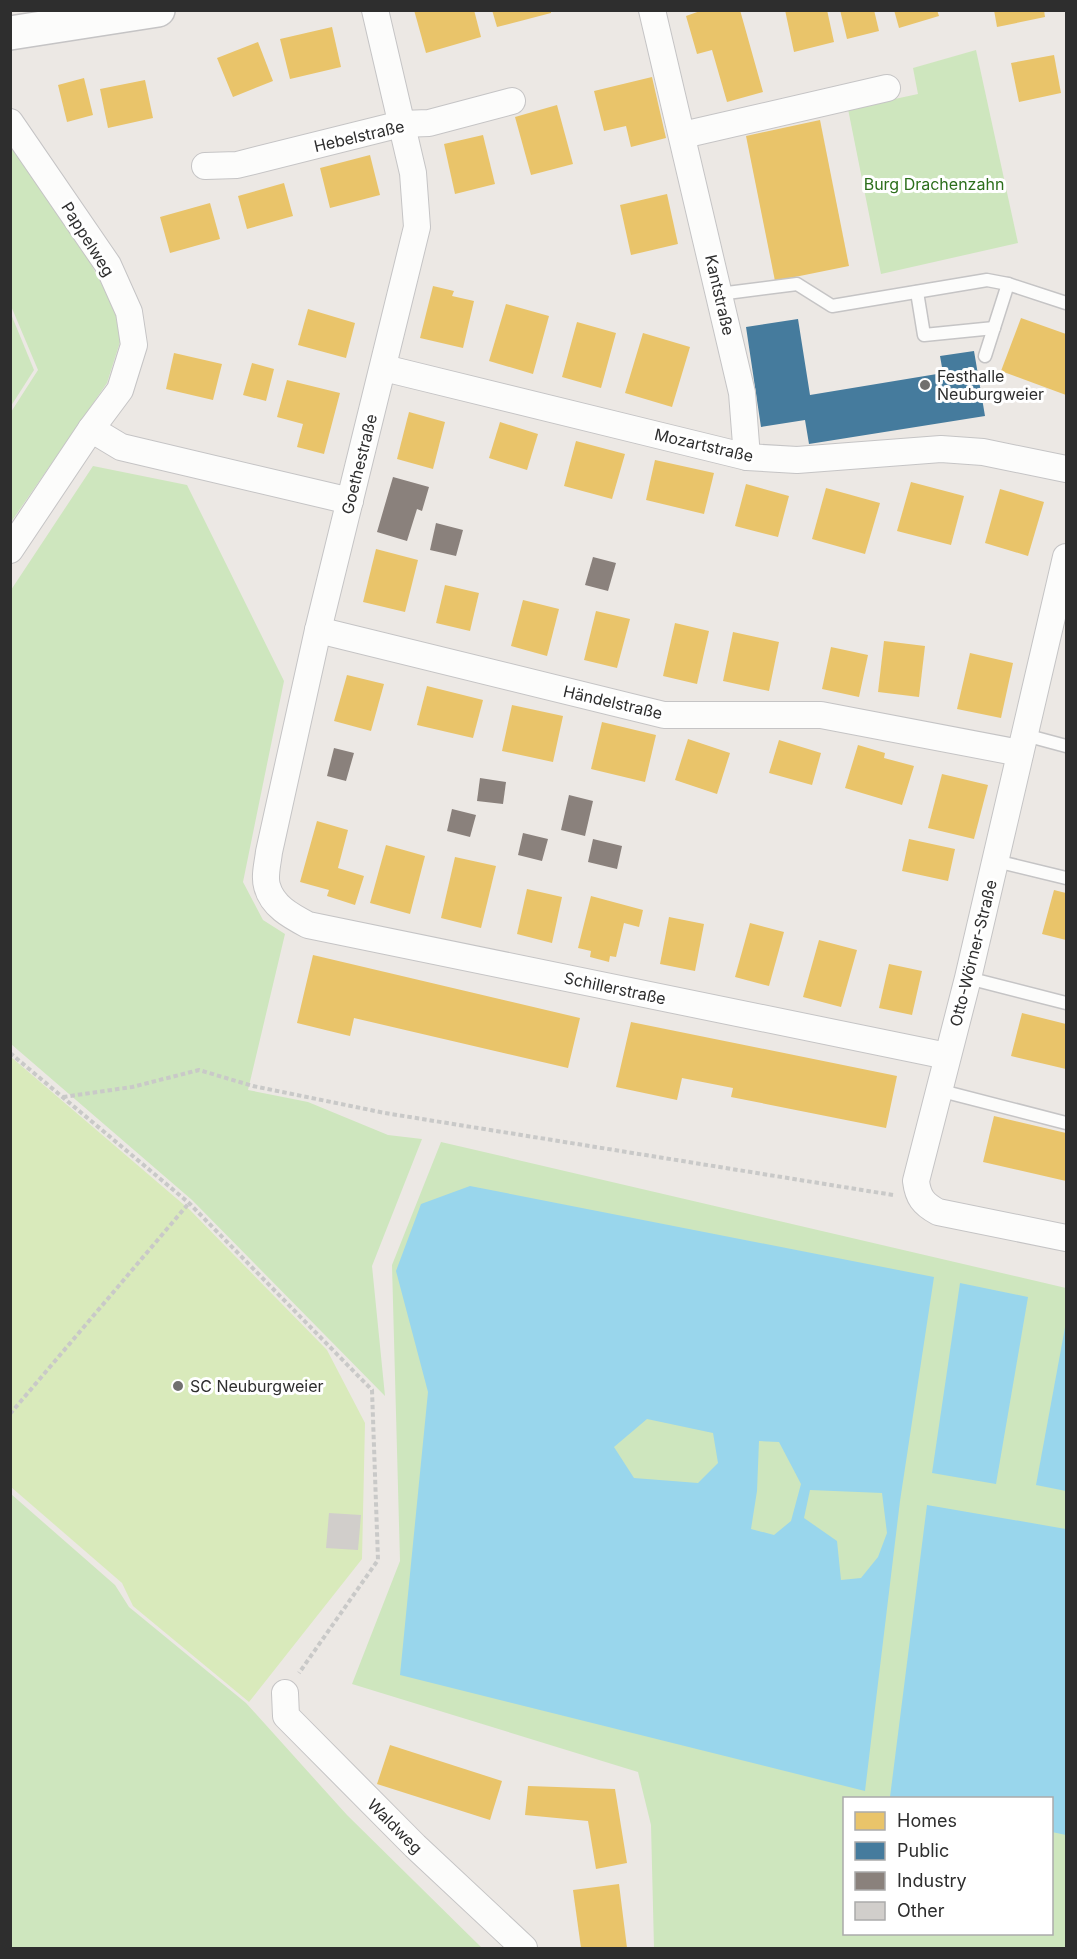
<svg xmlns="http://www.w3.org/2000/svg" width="1077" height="1959" font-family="Inter,sans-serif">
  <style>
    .green { fill: #cee6be; fill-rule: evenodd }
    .pitch { fill: #d9eabb }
    .water { fill: #99d6ec; fill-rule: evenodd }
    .homes { fill: #e9c46a }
    .public { fill: #457b9d }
    .industry { fill: #8a817c }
    .building { fill: #d1cecb }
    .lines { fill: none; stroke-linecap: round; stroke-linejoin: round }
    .lane-casing { stroke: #c5c4c5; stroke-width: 15 }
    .street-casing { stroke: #c5c4c5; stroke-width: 28 }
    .secondary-casing { stroke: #c5c4c5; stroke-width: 36 }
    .path { stroke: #c9c9c8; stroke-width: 4; stroke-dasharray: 4.5 3; stroke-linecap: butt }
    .lane { stroke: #fcfcfb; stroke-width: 12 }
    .street { stroke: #fcfcfb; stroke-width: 26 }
    .secondary { stroke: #fcfcfb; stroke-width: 33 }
    .poi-dot { fill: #706f6e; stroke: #fff; stroke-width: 2 }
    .labels { text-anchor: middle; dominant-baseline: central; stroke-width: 6; stroke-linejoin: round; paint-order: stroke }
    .street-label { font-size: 16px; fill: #2e2e2e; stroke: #fff }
    .park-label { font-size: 16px; fill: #2c6e1b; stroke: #fff }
    .poi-label { font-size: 16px; fill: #2e2e2e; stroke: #fff; text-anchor: start }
  </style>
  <rect width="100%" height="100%" fill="#ece8e4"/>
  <g class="green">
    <polygon points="976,50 1018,243 881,274 848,109 918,94 913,68"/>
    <polygon points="11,144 78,240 115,309 120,342 107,383 11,522 11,412 38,370 11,306"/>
    <polygon points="11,314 34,370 11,406 10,406"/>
    <polygon points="93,466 187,485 284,681 243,882 263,920 285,934 248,1090 308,1102 388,1135 422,1139 372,1266 385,1396 192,1200 11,1044 11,590"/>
    <path d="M441 1142 1066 1288V1948H654L651 1825 638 1772 352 1684 400 1561 392 1265ZM844 1798H1052V1934H844Z"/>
    <polygon points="11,1494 115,1585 129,1607 246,1703 347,1815 482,1948 11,1948"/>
  </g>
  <polygon class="pitch" points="11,1057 190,1210 327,1350 365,1423 362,1559 249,1702 133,1606 122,1583 11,1487"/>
  <g class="water">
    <path d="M470 1186 934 1277 900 1501 865 1791 400 1675 428 1392 396 1271 421 1204ZM647 1419 713 1433 718 1463 698 1483 634 1478 614 1447ZM759 1441 779 1442 801 1484 791 1521 774 1535 751 1529 757 1491ZM810 1490 882 1493 887 1533 878 1557 861 1578 841 1580 837 1541 804 1518Z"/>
    <polygon points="960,1283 1028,1297 996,1484 932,1473"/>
    <polygon points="1066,1322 1066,1491 1036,1485"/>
    <polygon points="927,1505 1066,1529 1066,1835 1052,1832 1052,1798 898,1798 890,1797"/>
  </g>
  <g class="homes">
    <polygon points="414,10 474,10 481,37 426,53"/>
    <polygon points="492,10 551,10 551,13 497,27"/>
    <polygon points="703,10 740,10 763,92 727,102 712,50 697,54 686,16"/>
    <polygon points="785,10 827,10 834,42 794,52"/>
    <polygon points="840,10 874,10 879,31 847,39"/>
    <polygon points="894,10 937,10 939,16 899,28"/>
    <polygon points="994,10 1044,10 1045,17 997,27"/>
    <polygon points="332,27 341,67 290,79 280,39"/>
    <polygon points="258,42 273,81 233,97 217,58"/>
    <polygon points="1054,55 1061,93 1019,102 1011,63"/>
    <polygon points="652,77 666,138 631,147 626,126 604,131 594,91"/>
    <polygon points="84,78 93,115 67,122 58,85"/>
    <polygon points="145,80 153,118 108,128 100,89"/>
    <polygon points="557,105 573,164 531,175 515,117"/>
    <polygon points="820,120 849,266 775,281 746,136"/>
    <polygon points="483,135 495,184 455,194 444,144"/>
    <polygon points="370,155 380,195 330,208 320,168"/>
    <polygon points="284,183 293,216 247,229 238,196"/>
    <polygon points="667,194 678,244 631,255 620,205"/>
    <polygon points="210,203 220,239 170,253 160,217"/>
    <polygon points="433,286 454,291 452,296 474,301 463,348 420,338"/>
    <polygon points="506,304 549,316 533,374 489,361"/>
    <polygon points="308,309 355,323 346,358 298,345"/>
    <polygon points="1021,318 1066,334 1066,395 1001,371"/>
    <polygon points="577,322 616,333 601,388 562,377"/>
    <polygon points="643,333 690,347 672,407 625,393"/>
    <polygon points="174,353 222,364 213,400 166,389"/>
    <polygon points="252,363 274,369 266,401 243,395"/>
    <polygon points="287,380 340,393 324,454 297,447 303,424 277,417"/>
    <polygon points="409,412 445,422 433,469 397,459"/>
    <polygon points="500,422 538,434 527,470 489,458"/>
    <polygon points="576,441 625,454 612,499 564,486"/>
    <polygon points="655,460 714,473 704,514 646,500"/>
    <polygon points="911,482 964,496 951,545 897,531"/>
    <polygon points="746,484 789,496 778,537 735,526"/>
    <polygon points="826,488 880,503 865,554 812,539"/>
    <polygon points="1000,489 1044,502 1028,556 985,543"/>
    <polygon points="376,549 418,560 405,612 363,602"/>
    <polygon points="445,585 479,593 470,631 436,623"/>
    <polygon points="523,600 559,609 547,656 511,646"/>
    <polygon points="596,611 630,619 617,668 584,660"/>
    <polygon points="675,623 709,631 697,684 663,676"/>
    <polygon points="733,632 779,642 769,691 723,681"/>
    <polygon points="884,641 925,646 919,697 878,692"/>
    <polygon points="831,647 868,655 859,697 822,689"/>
    <polygon points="970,653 1013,663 1001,718 957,709"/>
    <polygon points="347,675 384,684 371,731 334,721"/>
    <polygon points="427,686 483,700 473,738 417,725"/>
    <polygon points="512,705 563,716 553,762 502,751"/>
    <polygon points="602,722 656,735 645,782 591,769"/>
    <polygon points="688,739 730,753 717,794 675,780"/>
    <polygon points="779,740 821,753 812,785 769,773"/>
    <polygon points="858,745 885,753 884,758 914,766 902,805 845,788"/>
    <polygon points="942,774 988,785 974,839 928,828"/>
    <polygon points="317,821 348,830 338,868 364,876 355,905 327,896 329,890 300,882"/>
    <polygon points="909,839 955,849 948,881 902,871"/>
    <polygon points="386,845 425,856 410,914 370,903"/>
    <polygon points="455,857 496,866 481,928 441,918"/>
    <polygon points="527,889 562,897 552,943 517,934"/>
    <polygon points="1054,890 1066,893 1066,940 1042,934"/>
    <polygon points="591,896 643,910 639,927 624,923 616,957 610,956 609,962 590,957 591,951 578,948"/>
    <polygon points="669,917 704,924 695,971 660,964"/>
    <polygon points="750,923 784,932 769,986 735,977"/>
    <polygon points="819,940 857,950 841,1007 803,997"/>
    <polygon points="313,955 580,1018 568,1068 354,1018 350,1036 297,1023"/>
    <polygon points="889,964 922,971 912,1015 879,1008"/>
    <polygon points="1022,1013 1066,1024 1066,1069 1011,1056"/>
    <polygon points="631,1022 897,1076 886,1128 731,1097 733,1088 682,1078 677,1100 616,1087"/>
    <polygon points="994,1116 1066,1133 1066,1181 983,1162"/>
    <polygon points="390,1745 502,1781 490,1820 377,1784"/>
    <polygon points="528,1786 615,1789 627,1863 596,1869 588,1821 525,1815"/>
    <polygon points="619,1884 627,1948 581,1948 573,1890"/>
  </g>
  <polygon class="public" points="798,319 810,395 943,373 940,356 974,351 985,416 809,444 805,420 761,427 746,327"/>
  <g class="industry">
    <polygon points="393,477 429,487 422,511 417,509 407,541 377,532"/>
    <polygon points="436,523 463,530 456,556 430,550"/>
    <polygon points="593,557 616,563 608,591 585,585"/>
    <polygon points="334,748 354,753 346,781 327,776"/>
    <polygon points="480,778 506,782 503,804 477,801"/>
    <polygon points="569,795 593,801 585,836 561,830"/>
    <polygon points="452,809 476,815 470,837 447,831"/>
    <polygon points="523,833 548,839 542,861 518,855"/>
    <polygon points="593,839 622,846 617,869 588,862"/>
  </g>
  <polygon class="building" points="329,1513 361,1515 358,1550 326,1548"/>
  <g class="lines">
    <defs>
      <g id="lane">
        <polyline points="917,292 924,335 994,328"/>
        <polyline points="719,294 797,284 832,306 987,280 1008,284 1066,303"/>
        <polyline points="985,356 1008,284"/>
        <polyline points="1025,735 1066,746"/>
        <polyline points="996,861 1066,878"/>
        <polyline points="968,978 1066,1003"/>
        <polyline points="938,1090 1066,1123"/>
      </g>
      <g id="street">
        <path d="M375 10 413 173 417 227 318 630 269 852C268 862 264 876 267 886 272 906 291 916 308 925L947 1056"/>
        <polyline points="652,10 742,393 747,457"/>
        <polyline points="10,122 108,265 129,312 134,345 120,390 91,429 10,550"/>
        <polyline points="683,135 887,88"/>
        <polyline points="205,166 237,165 401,124 429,123 512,101"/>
        <polyline points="384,368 747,457 797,460 941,449 983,452 1066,469"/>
        <polyline points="91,429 121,447 350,501"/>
        <path d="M1066 557 968 978 916 1181C918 1197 923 1204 938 1212L1066 1238"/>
        <polyline points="318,630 664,715 821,715 1020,753"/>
        <polyline points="285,1693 286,1716 415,1846 524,1948"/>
      </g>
      <polyline id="secondary" points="10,33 158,10"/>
    </defs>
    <use href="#lane" class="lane-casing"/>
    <use href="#street" class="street-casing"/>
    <use href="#secondary" class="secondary-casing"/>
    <g class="path">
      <polyline points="10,1053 189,1203 372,1390 378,1560 299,1673"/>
      <polyline points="63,1097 132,1087 199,1070 253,1086 385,1113 893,1195"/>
      <polyline points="10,1414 189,1203"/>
    </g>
    <use href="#lane" class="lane"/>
    <use href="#street" class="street"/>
    <use href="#secondary" class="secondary"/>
  </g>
  <g class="poi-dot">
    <circle cx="925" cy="385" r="6"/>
    <circle cx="178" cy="1386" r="6"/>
  </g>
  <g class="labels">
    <g class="street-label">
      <text transform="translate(359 136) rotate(-13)">Hebelstraße</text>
      <text transform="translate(88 239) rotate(58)">Pappelweg</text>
      <text transform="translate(720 295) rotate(77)">Kantstraße</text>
      <text transform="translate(704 445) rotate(13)">Mozartstraße</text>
      <text transform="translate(359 464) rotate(-76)">Goethestraße</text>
      <text transform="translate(613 702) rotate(13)">Händelstraße</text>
      <text transform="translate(973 953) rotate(-76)">Otto-Wörner-Straße</text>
      <text transform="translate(615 988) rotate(12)">Schillerstraße</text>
      <text transform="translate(395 1826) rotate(45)">Waldweg</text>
    </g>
    <g class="park-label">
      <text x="934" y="184">Burg Drachenzahn</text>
    </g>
    <g class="poi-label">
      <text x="937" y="376">Festhalle<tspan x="937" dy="18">Neuburgweier</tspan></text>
      <text x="190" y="1386">SC Neuburgweier</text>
    </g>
  </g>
  <rect width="1077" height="1959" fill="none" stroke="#2e2e2e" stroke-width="24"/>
  <rect x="843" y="1797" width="210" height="138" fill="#ffffff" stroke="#ababab" stroke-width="1.5"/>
  <rect x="855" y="1812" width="30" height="18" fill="#e9c46a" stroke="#ababab" stroke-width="1.5"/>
  <text x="897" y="1827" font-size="18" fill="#2e2e2e">Homes</text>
  <rect x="855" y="1842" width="30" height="18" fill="#457b9d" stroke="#ababab" stroke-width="1.5"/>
  <text x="897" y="1857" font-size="18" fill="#2e2e2e">Public</text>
  <rect x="855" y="1872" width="30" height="18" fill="#8a817c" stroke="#ababab" stroke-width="1.5"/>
  <text x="897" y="1887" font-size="18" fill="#2e2e2e">Industry</text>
  <rect x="855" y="1902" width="30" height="18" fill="#d1cecb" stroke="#ababab" stroke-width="1.5"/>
  <text x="897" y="1917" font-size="18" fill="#2e2e2e">Other</text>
</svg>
